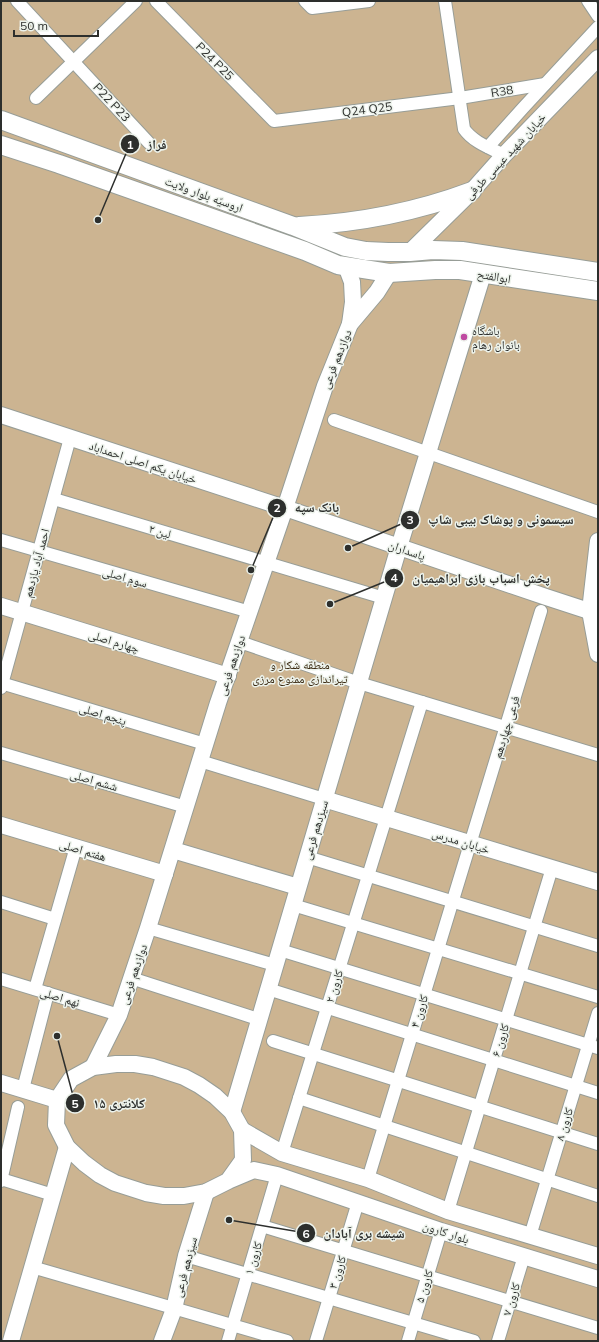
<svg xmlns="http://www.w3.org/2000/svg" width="599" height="1342" font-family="Mulish,'Noto Naskh Arabic',sans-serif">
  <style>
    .green { fill: #ccb491 }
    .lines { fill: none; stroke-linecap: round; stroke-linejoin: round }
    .street-casing { stroke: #979d97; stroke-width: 14 }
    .secondary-casing { stroke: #979d97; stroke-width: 18 }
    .primary-casing { stroke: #979d97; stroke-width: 20 }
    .street { stroke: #fff; stroke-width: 12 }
    .secondary { stroke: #fff; stroke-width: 16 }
    .primary { stroke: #fff; stroke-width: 18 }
    .poi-dot { fill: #bf4aa1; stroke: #edf3ec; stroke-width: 1.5 }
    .labels { text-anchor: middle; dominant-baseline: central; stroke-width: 3; stroke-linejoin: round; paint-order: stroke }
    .street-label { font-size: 12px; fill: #2d2f2d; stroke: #edf3ec }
    .poi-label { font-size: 12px; fill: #2d2f2d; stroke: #edf3ec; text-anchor: start }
    .park-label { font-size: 12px; fill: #3b2b13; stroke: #edf3ec }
    .leader { fill: none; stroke: #2d2f2d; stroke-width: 1.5 }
    .callout-dot { fill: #2d2f2d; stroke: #edf3ec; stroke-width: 1.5 }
    .mark-label { font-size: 12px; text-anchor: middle; font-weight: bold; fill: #fff }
    .callout-label { font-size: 13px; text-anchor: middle; font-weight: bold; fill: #2d2f2d; stroke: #edf3ec; stroke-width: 3; stroke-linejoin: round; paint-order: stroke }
  </style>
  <rect width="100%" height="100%" fill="#e0e6df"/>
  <rect class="green" x="1" y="1" width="597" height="1340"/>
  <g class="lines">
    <defs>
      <g id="street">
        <polyline points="17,1 149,143"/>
        <polyline points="156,1 274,121 460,98 545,84"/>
        <polyline points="305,1 312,8 369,1"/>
        <path d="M445 1 464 129C473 142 490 148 504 155"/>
        <polyline points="588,1 598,16"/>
        <polyline points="36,98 136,1"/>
        <polyline points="488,147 523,108 598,27"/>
        <polyline points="334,420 598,512"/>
        <polyline points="54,499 384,598"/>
        <polyline points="1,540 250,612"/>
        <polyline points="240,642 359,683 598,755"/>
        <polyline points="1,683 205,744"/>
        <polyline points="1,688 70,438"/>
        <polyline points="1,753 186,807"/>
        <polyline points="200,761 324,799"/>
        <polyline points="307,857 598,946"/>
        <polyline points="1,902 55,919"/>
        <polyline points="293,905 598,997"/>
        <polyline points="148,928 275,965"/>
        <polyline points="280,950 598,1048"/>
        <polyline points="131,978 258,1019"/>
        <polyline points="1,979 119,1015"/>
        <polyline points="35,989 76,847"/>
        <polyline points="268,989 598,1093"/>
        <polyline points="273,1041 598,1144"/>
        <polyline points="23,1089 48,993"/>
        <polyline points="299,1098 598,1196"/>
        <polyline points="282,1153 422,702"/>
        <polyline points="1,1179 53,1195"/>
        <polyline points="368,1179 541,611"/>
        <polyline points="1,1181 18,1107"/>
        <polyline points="448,1211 552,868"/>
        <polyline points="262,1226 598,1328"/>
        <polyline points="530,1236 598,1013"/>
        <polyline points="186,1256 474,1341"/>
        <polyline points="32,1267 287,1341"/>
        <polyline points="228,1341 277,1175"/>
        <polyline points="316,1341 358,1202"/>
        <polyline points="408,1341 441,1231"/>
        <polyline points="498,1341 524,1256"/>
      </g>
      <g id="secondary">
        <polyline points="410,252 472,191 504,155 598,58"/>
        <polyline points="346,266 352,282 353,302 350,324"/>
        <polyline points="1,415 285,508 546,597 598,614"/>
        <polyline points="598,541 590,611 598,654"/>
        <polyline points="1,606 228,676"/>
        <polyline points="324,799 598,882"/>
        <polyline points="1,825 165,874"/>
        <polyline points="173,850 298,887"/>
        <polyline points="93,1067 119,1015 148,928 218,703 285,508 325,386 350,324 377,292 389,273"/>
        <polyline points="1,1083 57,1100"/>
        <polyline points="232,1112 399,547 483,274"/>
        <polyline points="242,1130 282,1153 368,1179 448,1211 598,1256"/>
        <polyline points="228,1181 243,1160 242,1130 232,1112 215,1096 199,1085 184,1077 153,1067 135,1064 116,1064 93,1067 71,1079 57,1100 56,1125 67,1147 84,1163 100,1175 115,1183 146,1193 164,1196 184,1196 206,1192 228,1181 254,1170 277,1175 441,1231 598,1279"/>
        <polyline points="11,1341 67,1147"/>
        <polyline points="162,1341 174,1309 186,1256 206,1192"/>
      </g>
      <g id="primary">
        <polyline points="1,120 293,226 345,247 366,251 388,252 410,252 433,250 462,251 598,272"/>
        <polyline points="1,145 59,164 305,251 338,265 389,273 435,270 460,270 598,291"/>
        <path d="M299 226C359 223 416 212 472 191"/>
      </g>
    </defs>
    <use href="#street" class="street-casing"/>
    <use href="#secondary" class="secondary-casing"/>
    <use href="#primary" class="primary-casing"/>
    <use href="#street" class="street"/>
    <use href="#secondary" class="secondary"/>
    <use href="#primary" class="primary"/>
  </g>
  <circle class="poi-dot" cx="464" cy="337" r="4"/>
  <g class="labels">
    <g class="street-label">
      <text transform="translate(215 61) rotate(45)">P24 P25</text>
      <text transform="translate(502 91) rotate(-9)">R38</text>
      <text transform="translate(112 102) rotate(47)">P22 P23</text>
      <text transform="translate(367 109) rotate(-7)">Q24 Q25</text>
      <text transform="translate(505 156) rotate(-47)">خیابان شهید عیسی طرفی</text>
      <text transform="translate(204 194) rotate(20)">اروسیّه بلوار ولایت</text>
      <text transform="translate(494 276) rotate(9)">ابوالفتح</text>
      <text transform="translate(336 359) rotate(-68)">دوازدهم فرعی</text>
      <text transform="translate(143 462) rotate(18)">خیابان یکم اصلی احمداباد</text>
      <text transform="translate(160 531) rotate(17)">لین ۲</text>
      <text transform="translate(407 550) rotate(19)">پاسداران</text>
      <text transform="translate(36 563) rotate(-75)">احمد آباد یازدهم</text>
      <text transform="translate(125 577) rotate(16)">سوم اصلی</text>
      <text transform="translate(114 641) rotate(17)">چهارم اصلی</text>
      <text transform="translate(231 665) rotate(-71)">دوازدهم فرعی</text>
      <text transform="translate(103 714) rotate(17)">پنجم اصلی</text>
      <text transform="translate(506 727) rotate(-73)">فرعی چهاردهم</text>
      <text transform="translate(94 780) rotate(16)">ششم اصلی</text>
      <text transform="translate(315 830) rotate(-73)">سیزدهم فرعی</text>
      <text transform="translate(461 841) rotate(17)">خیابان مدرس</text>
      <text transform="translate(83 850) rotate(17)">هفتم اصلی</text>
      <text transform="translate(133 974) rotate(-71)">دوازدهم فرعی</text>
      <text transform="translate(334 986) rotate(-73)">کارون ۲</text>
      <text transform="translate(60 997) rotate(17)">نهم اصلی</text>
      <text transform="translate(419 1011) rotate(-73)">کارون ۴</text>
      <text transform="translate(500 1040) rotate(-73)">کارون ۶</text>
      <text transform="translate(564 1124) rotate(-73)">کارون ۸</text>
      <text transform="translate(446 1232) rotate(18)">بلوار کارون</text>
      <text transform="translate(253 1258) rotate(-73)">کارون ۱</text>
      <text transform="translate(185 1267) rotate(-75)">سیزدهم فرعی</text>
      <text transform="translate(337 1272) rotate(-73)">کارون ۳</text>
      <text transform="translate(424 1286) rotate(-73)">کارون ۵</text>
      <text transform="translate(511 1299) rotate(-73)">کارون ۷</text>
    </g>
    <g class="poi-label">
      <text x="472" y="330">باشگاه<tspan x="472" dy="14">بانوان رهام</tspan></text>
    </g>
    <g class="park-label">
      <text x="300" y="664">منطقه شکار و<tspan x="300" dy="14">تیراندازی ممنوع مرزی</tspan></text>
    </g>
  </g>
  <path class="leader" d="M98 220L130 144M251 570L277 508M348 548L410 520M330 604L394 578M57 1036L75 1103M229 1220L306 1233"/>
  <g class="callout-dot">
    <circle cx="98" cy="220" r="4"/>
    <circle cx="251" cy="570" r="4"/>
    <circle cx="348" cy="548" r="4"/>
    <circle cx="330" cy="604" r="4"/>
    <circle cx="57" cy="1036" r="4"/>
    <circle cx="229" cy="1220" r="4"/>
    <circle cx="130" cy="144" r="10"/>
    <circle cx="277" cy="508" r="10"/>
    <circle cx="410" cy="520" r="10"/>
    <circle cx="394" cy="578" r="10"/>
    <circle cx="75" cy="1103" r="10"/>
    <circle cx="306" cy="1233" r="10"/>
  </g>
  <g class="mark-label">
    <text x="130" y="149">1</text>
    <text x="277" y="512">2</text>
    <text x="410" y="524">3</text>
    <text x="394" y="582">4</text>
    <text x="75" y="1108">5</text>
    <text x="306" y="1238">6</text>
  </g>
  <g class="callout-label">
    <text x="157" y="149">فراز</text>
    <text x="317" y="512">بانک سپه</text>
    <text x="501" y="524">سیسمونی و پوشاک بیبی شاپ</text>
    <text x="481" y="583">پخش اسباب بازی ابراهیمیان</text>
    <text x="119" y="1108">کلانتری ۱۵</text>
    <text x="364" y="1238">شیشه بری آبادان</text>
  </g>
  <rect width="599" height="1342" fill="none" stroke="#2d2f2d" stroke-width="4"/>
  <path d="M14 30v6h84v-6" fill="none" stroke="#2d2f2d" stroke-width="2"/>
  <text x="20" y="30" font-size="12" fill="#2d2f2d" stroke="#edf3ec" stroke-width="3" paint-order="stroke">50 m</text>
</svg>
